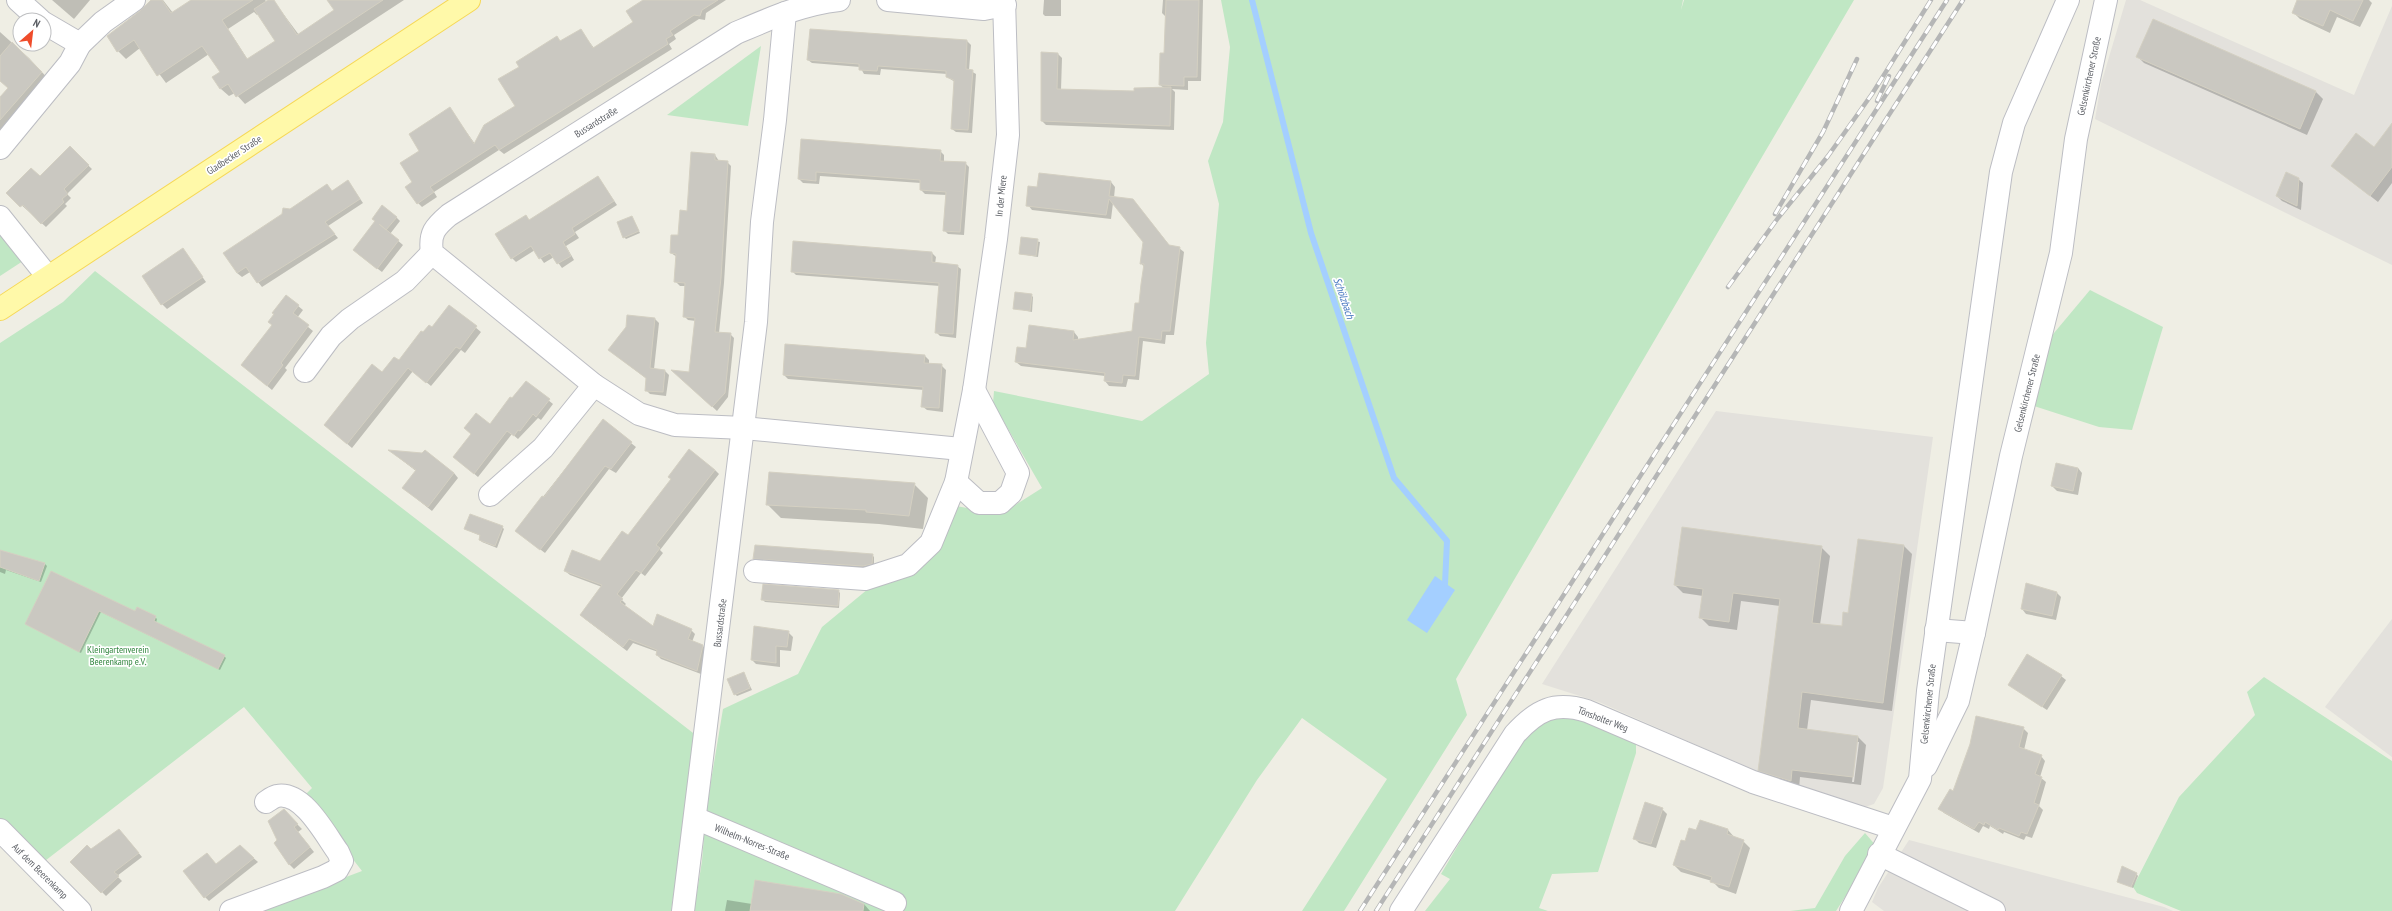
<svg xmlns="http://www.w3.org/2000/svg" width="2392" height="911" font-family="'PT Sans Narrow',sans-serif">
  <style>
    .industrial { fill: #e3e1dc }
    .green { fill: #c0e7c4 }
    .water { fill: #a4cfff }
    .shadow { fill: #0003; fill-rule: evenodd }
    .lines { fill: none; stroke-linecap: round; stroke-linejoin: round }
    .stream { stroke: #a4cfff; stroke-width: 6 }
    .building { fill: #cac8c1; stroke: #d4d0c2 }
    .minor-casing { stroke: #bcbdc3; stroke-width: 24 }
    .major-casing { stroke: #f6d857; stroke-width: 24 }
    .minor { stroke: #fff; stroke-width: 22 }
    .major { stroke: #fff9a9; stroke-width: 22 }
    .rail-casing { stroke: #b5b6b6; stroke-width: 4.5 }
    .rail { stroke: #fff; stroke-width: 3; stroke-dasharray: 9; stroke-linecap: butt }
    .labels { text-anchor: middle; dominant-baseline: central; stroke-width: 3.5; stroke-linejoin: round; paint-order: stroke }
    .street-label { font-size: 10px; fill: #5c5f65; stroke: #fff }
    .park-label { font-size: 10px; fill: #32863f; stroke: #fff }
    .water-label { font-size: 11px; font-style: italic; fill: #4072be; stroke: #fff }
  </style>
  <rect width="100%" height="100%" fill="#efeee4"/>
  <g class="industrial">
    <polygon points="2126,0 2140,0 2354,95 2392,6 2392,265 2095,119 2101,84"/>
    <polygon points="1716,411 1933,437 1883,788 1874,804 1865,807 1762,774 1599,702 1542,684"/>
    <polygon points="2392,619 2392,757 2325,707"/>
    <polygon points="1909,840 2164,907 2173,911 1884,911 1872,902 1878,888"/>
  </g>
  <g class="green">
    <polygon points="1221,0 1683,0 1681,10 1684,0 1854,0 1456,679 1467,715 1344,911 1302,911 1387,779 1302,718 1257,780 1175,911 694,911 702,861 706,811 723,709 798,674 822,627 914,551 956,506 1001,514 1042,488 993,403 994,391 1142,421 1209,374 1206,343 1219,204 1208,161 1223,122 1230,47"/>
    <polygon points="761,46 748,126 667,115"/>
    <polygon points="0,230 23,261 0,276"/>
    <polygon points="95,271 697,736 671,911 256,911 362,871 304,796 312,788 244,707 41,864 0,818 0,343 63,302"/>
    <polygon points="2090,290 2163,327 2132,430 2099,427 2034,406 2049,339"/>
    <polygon points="2264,677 2392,761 2392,911 2181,911 2137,893 2133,887 2179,797 2255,715 2247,692"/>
    <polygon points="1561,713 1636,738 1636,753 1598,872 1552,874 1539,908 1548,911 1425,911 1450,879 1441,874 1522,737"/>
    <polygon points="1865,833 1877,847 1836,911 1790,911 1815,908 1845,856"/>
  </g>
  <polygon class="water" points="1435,576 1455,590 1427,633 1407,620"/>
  <g class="shadow">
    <polygon points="52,0 90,0 74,19"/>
    <path d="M154 0H163L173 13 193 0H265L267 2 273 0 299 35 335 10 328 0H404L245 104 235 93 229 96 221 89 213 77 221 72 209 54 166 83 140 48 126 59 118 51ZM254 12 257 15 259 14 276 42 248 60 228 29Z"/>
    <polygon points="645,0 726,0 706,13 705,20 699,19 674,35 676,39 669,44 672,49 504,154 499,150 434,192 437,197 422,207 418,203 413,182 420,152 450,109 475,144 516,106 520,67 557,37 561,42 580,30 594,48 634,22"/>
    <polygon points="1044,0 1061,0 1061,16 1045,16 1043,14"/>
    <polygon points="1163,0 1203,0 1201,81 1188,81 1188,90 1172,89 1175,92 1174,130 1046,125 1042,121 1042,53 1058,54 1062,58 1061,90 1135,92 1164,88 1160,85 1165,54 1166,17 1162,13"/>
    <polygon points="2298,0 2369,0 2372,3 2360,27 2337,17 2330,33 2300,19 2293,12"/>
    <polygon points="2153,20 2316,92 2323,99 2307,135 2144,63 2137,56"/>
    <polygon points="811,30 967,41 971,45 969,70 976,74 972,133 956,132 952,129 955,82 947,77 947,74 881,69 880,75 864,74 860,67 812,63 808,60"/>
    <polygon points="0,32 29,58 52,83 0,141 0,98 9,88 0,79"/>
    <polygon points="2392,125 2392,183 2378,202 2332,166 2374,148"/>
    <polygon points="802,141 940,151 944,155 944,162 965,163 969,167 964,235 948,234 944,230 947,195 925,194 921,190 921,183 820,176 819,184 803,183 799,179"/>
    <polygon points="70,148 92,169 67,194 71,198 65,204 67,206 46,227 8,193 40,178"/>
    <polygon points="715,155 719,161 727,162 731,166 724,283 719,333 730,334 734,338 728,397 717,411 674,371 690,373 696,321 688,320 684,316 686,286 680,286 676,282 677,257 671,253"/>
    <polygon points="598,177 617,205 575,232 579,238 566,246 574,260 562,268 554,257 544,263 535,250 516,262 512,258 526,216 530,221"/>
    <polygon points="2298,179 2303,183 2301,210 2282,201 2277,196"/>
    <polygon points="348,181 363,203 328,226 338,238 262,287 250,272 242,277 237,273 290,210 327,185 332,191"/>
    <polygon points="1111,182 1115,187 1114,198 1133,200 1170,246 1179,248 1184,252 1174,335 1166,335 1165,344 1143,341 1139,380 1128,379 1126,387 1109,386 1105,381 1105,376 1021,366 1016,362 1074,332 1078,337 1078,340 1133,332 1140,305 1144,267 1141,263 1144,242 1113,203 1111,219 1032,210 1028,205 1038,188"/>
    <polygon points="396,217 400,221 390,234 403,245 382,272 358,254"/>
    <polygon points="632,217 640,233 626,239 624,237"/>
    <polygon points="1022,238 1040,242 1038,257 1020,254"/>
    <polygon points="794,242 932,253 936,257 935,264 957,266 961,269 956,338 940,336 936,332 940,286 796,275 792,271"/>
    <polygon points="183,250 206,282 167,309 162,304"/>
    <polygon points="1031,295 1033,297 1032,312 1014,308"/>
    <polygon points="286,296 303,310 297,318 313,331 285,368 287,370 272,390 242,365 273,325 275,315"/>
    <polygon points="450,306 481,332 465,353 461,350 431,386 413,371 352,448 325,425 383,373 399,362 424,334 433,329"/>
    <polygon points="655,319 659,323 654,369 665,371 669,375 666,396 650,394 646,390 647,379 614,354"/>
    <polygon points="925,356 929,360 929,365 941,365 946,370 943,412 927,410 922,406 924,390 788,379 784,375"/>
    <polygon points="526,382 553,404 541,420 538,418 518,439 512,434 478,477 454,457 472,434 490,425"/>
    <polygon points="603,421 636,447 616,473 609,469 545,553 516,531"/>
    <polygon points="394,454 454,473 458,478 432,511 408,492 416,471"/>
    <polygon points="2078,468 2082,473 2078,495 2057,491 2052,486"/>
    <polygon points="715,470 719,474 660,550 663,553 645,576 641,573 621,599 626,604 624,606 653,628 691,630 695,634 692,642 703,646 707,650 701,674 661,659 657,655 658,652 633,643 627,651 585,619 581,615 602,587 570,575 565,571 601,563 628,536"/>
    <polygon points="914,484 928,498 923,529 879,524 781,518 767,504"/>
    <polygon points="502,527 504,529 497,548 482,542 480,540 481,536 465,529"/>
    <path d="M1859 540 1904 546 1912 554 1892 711 1811 700 1807 730 1858 737 1866 745 1861 785 1800 777 1799 789 1768 779 1759 770 1780 606 1741 601 1737 630 1709 626 1700 617 1703 596 1683 593 1675 585 1821 547 1830 556 1820 625 1842 628 1849 614ZM1857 742H1859L1854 782H1852Z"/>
    <polygon points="0,552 45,564 47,566 41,582 6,570 5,574 0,572"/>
    <polygon points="872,555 874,557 874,565 866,568 756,561 754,559"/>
    <polygon points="51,572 136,613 155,617 157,619 156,623 224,656 226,658 220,670 101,612 81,653 28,625"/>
    <polygon points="2027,584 2057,593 2061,597 2056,620 2026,614 2022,609"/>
    <polygon points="838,591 840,593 839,608 765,602 763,600"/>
    <polygon points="788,632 793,637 791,651 780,650 780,667 756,664 752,660"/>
    <polygon points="744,673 752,690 737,696 735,694"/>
    <polygon points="2061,676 2066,680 2047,710 2009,685"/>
    <polygon points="2023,728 2028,733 2024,750 2041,756 2045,761 2040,777 2046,782 2039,806 2043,810 2032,838 2026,836 2024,840 2004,832 2003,834 1990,826 1989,829 1983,826 1979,833 1944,813 1940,809 1954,793"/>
    <polygon points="1662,809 1667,814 1656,848 1639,843 1634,838"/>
    <polygon points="288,815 302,829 298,832 314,852 294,869 289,864 278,840"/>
    <polygon points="1700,821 1728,830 1735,838 1743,841 1750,848 1736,894 1719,888 1712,881 1681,872 1674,865 1686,842 1697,832"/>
    <polygon points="123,834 142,857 117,876 122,881 106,896 72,862"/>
    <polygon points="240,846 258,862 209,901 205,897 216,865"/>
    <polygon points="2136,873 2138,876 2133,888 2119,882"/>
    <polygon points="727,900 752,904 864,904 870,911 725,911"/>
  </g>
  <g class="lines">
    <polyline class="stream" points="1252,0 1311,233 1394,478 1447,541 1445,584"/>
  </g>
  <g class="building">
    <polygon points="151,0 162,0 171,13 191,0 253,0 222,20 247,59 275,41 254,9 268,0 274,0 297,35 334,10 327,0 383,0 236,97 228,84 220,89 212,77 220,72 202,46 157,76 134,40 117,52 107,36 141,10"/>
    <polygon points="643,0 718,0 702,10 700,16 694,15 670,31 673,35 666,39 668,44 499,150 495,145 430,187 434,192 417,204 405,187 412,182 400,163 419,151 409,134 450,107 474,144 484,125 515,106 498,79 519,67 516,62 557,36 560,41 581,29 593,48 633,22 626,11"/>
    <polygon points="1166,0 1199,0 1197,77 1184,77 1184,86 1159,85 1160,53 1164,53"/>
    <polygon points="2297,0 2363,0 2353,21 2330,10 2323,26 2292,13"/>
    <polygon points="2153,19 2316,91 2300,129 2136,57"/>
    <polygon points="810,29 967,40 966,69 973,70 968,130 951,129 954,80 946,77 946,71 878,66 877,71 859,70 859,64 807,60"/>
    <polygon points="12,42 42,72 0,120 0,97 8,88 0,81 0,56"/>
    <polygon points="1041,52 1058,53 1057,89 1134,91 1134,88 1171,87 1170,126 1041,121"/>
    <polygon points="2392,123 2392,167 2370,196 2331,166 2356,133 2374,147"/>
    <polygon points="801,139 941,150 940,161 966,162 960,232 943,231 946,192 920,190 920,180 816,172 816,181 798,179"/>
    <polygon points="70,146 89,165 64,189 68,194 62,199 64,202 41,224 23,205 20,207 6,193 31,168 40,176"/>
    <polygon points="691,152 715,154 715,160 728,161 721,278 715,332 731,333 725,393 712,407 671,370 689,372 695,318 683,317 685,283 674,282 676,254 670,253 671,235 678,235 680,210 687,211"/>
    <polygon points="2286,172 2299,178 2297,206 2276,196"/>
    <polygon points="1039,173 1111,181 1109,196 1133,199 1169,245 1180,247 1170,331 1162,331 1161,340 1139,337 1135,376 1123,375 1122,383 1104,381 1105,373 1015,362 1017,347 1026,348 1029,325 1074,331 1073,340 1132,331 1135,303 1139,303 1141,284 1144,264 1140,264 1143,242 1109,199 1106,215 1026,206 1028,186 1037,187"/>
    <polygon points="598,176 614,201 572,228 575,234 563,242 571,256 557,264 550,253 539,259 531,246 511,259 495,234 526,215 529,220"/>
    <polygon points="348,180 360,199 325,222 335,234 257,283 246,267 237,273 223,253 282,214 283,208 290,209 327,184 332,191"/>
    <polygon points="382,205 397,217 386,230 379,224 399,240 377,269 353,250 375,221 372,219"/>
    <polygon points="632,216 639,231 623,238 617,222"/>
    <polygon points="1021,237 1038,239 1036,256 1019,254"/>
    <polygon points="793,241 932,252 932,262 958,265 953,334 935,333 939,283 791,272"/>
    <polygon points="183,248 203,277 161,305 142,276"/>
    <polygon points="1015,292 1032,294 1030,311 1013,309"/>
    <polygon points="286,295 299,305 293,313 309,325 281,363 283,365 267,386 241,365 272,325 268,322 274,314 272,313"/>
    <polygon points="449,305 477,326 460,349 456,347 426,383 408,368 347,444 324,425 372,364 382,372 394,357 399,360 421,331 423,332 429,325 432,327"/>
    <polygon points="627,315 655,318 650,368 665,370 663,392 645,391 646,378 608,350 626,327"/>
    <polygon points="785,344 925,355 924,363 942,364 939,408 921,407 923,387 783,375"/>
    <polygon points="526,381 550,399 536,417 533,414 520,431 518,430 514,436 507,431 474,474 453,457 471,434 464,428 476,413 490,424 510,397 512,398"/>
    <polygon points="603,419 632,442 611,469 605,466 540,550 515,531 542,496 544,497"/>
    <polygon points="689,449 715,470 656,545 660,548 641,573 636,570 617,594 623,599 620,602 653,626 657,614 692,629 688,639 703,645 697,671 656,655 657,650 629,639 623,647 580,615 602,585 564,571 572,550 600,561 622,531 628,535 671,479 668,477"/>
    <polygon points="388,450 422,453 425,450 454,473 428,507 402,488 416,470"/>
    <polygon points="2056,463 2078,468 2073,491 2051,486"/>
    <polygon points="769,472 915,483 909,516 866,512 866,510 766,505"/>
    <polygon points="470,514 503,526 495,546 479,540 480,535 464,529"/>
    <polygon points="1682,527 1822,546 1812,623 1842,626 1843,612 1848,613 1858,539 1904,545 1883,703 1802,692 1798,728 1858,736 1853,777 1792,770 1791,781 1758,771 1780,599 1733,593 1729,622 1699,618 1703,589 1674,585"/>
    <polygon points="755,545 873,554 872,564 863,566 753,559"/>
    <polygon points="0,550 45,563 39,581 0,567"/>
    <polygon points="51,571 135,611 137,607 156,616 154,621 225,655 218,669 99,611 79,652 25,624"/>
    <polygon points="2026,583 2057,592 2052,616 2021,609"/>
    <polygon points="763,584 839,590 838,606 761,600"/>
    <polygon points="754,626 789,631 787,647 776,646 776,663 751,660"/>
    <polygon points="2027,654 2062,675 2042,707 2008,685"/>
    <polygon points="744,672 750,688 734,695 727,679"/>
    <polygon points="1976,716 2024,727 2019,747 2042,755 2035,774 2042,777 2034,803 2039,805 2027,834 2021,832 2019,836 1999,828 1998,830 1985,822 1984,825 1979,822 1974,829 1938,809 1950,789 1953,791 1970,744"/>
    <polygon points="1645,802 1663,808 1651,844 1633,839"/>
    <polygon points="284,809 298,824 294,827 310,847 289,865 274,843 277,840 268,821"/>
    <polygon points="1700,820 1728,829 1727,834 1744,840 1729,887 1710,882 1712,877 1673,865 1681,840 1685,841 1689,828 1696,830"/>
    <polygon points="119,829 139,853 114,872 119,876 101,893 70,862 87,845 91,849"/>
    <polygon points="240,845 254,858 204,898 183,871 207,853 216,864"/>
    <polygon points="2122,866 2137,873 2131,887 2117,882"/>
    <polygon points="755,880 841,894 864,904 863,911 750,911"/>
  </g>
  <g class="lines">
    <defs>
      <g id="minor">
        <polyline points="18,0 40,20"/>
        <path d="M839 0C802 4 769 19 736 33L449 215C435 227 429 233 432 253L594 385 639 414 675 425 744 428 961 449"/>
        <polyline points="888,0 984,9 1005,5"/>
        <polyline points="44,23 80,44 103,22 134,0"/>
        <polyline points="0,148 70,63 80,44"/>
        <polyline points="0,217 48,277"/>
        <polyline points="305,371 331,336 350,319 405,281 432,253"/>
        <polyline points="956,482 979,503 1000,503 1011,493 1018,473 974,390"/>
        <polyline points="490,495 543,448 594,385"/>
        <polyline points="755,571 865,579 908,565 931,543 956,482 974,390 996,239 1008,135 1004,0"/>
        <polyline points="1936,630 1974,633"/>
        <polyline points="1926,766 1958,701 1974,633 2011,456 2061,253 2076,139 2106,0"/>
        <polyline points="695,818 895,903"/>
        <polyline points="0,830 80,911"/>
        <polyline points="1879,854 1994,911"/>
        <path d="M231 911 323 877 337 870 342 861 338 852C325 834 303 791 277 796 273 797 269 800 266 802"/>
        <polyline points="683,911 756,322 762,222 775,120 785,13"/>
        <path d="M1401 911 1515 734C1537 710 1554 701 1587 711L1753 782 1893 828"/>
        <polyline points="1851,911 1920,779 1928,691 2001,172 2014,123 2068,0"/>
      </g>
      <polyline id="major" points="0,309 469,0"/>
    </defs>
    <use href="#minor" class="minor-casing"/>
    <use href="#major" class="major-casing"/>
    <use href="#minor" class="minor"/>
    <use href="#major" class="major"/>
    <defs>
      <g id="rail">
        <polyline points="1877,101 1889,76"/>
        <polyline points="1775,214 1823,132 1857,59"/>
        <polyline points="1728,287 1778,218 1828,156 1872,94 1931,0"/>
        <polyline points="1360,911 1947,0"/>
        <polyline points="1376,911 1963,0"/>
      </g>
    </defs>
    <use href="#rail" class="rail-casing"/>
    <use href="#rail" class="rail"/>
  </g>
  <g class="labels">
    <g class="street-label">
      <text transform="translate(2089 76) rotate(-78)">Gelsenkirchener Straße</text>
      <text transform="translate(596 122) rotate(-32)">Bussardstraße</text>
      <text transform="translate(234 155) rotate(-33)">Gladbecker Straße</text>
      <text transform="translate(1001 196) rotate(-84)">In der Miere</text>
      <text transform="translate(2027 393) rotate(-76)">Gelsenkirchener Straße</text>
      <text transform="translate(720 623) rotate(-83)">Bussardstraße</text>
      <text transform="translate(1928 704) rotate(-84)">Gelsenkirchener Straße</text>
      <text transform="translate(1603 719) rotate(21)">Tönsholter Weg</text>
      <text transform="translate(752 842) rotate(22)">Wilhelm-Norres-Straße</text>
      <text transform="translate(40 871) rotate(45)">Auf dem Beerenkamp</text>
    </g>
    <g class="park-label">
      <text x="118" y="649">Kleingartenverein<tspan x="118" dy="12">Beerenkamp e.V.</tspan></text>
    </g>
    <g class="water-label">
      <text transform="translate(1344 298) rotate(71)">Schölzbach</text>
    </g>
  </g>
  <g transform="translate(32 32) rotate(28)"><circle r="19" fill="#ffffff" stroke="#bebfc1"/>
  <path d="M0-3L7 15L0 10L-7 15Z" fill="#ef4c2b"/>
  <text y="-6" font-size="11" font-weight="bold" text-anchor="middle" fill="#5c5f65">N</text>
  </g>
</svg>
